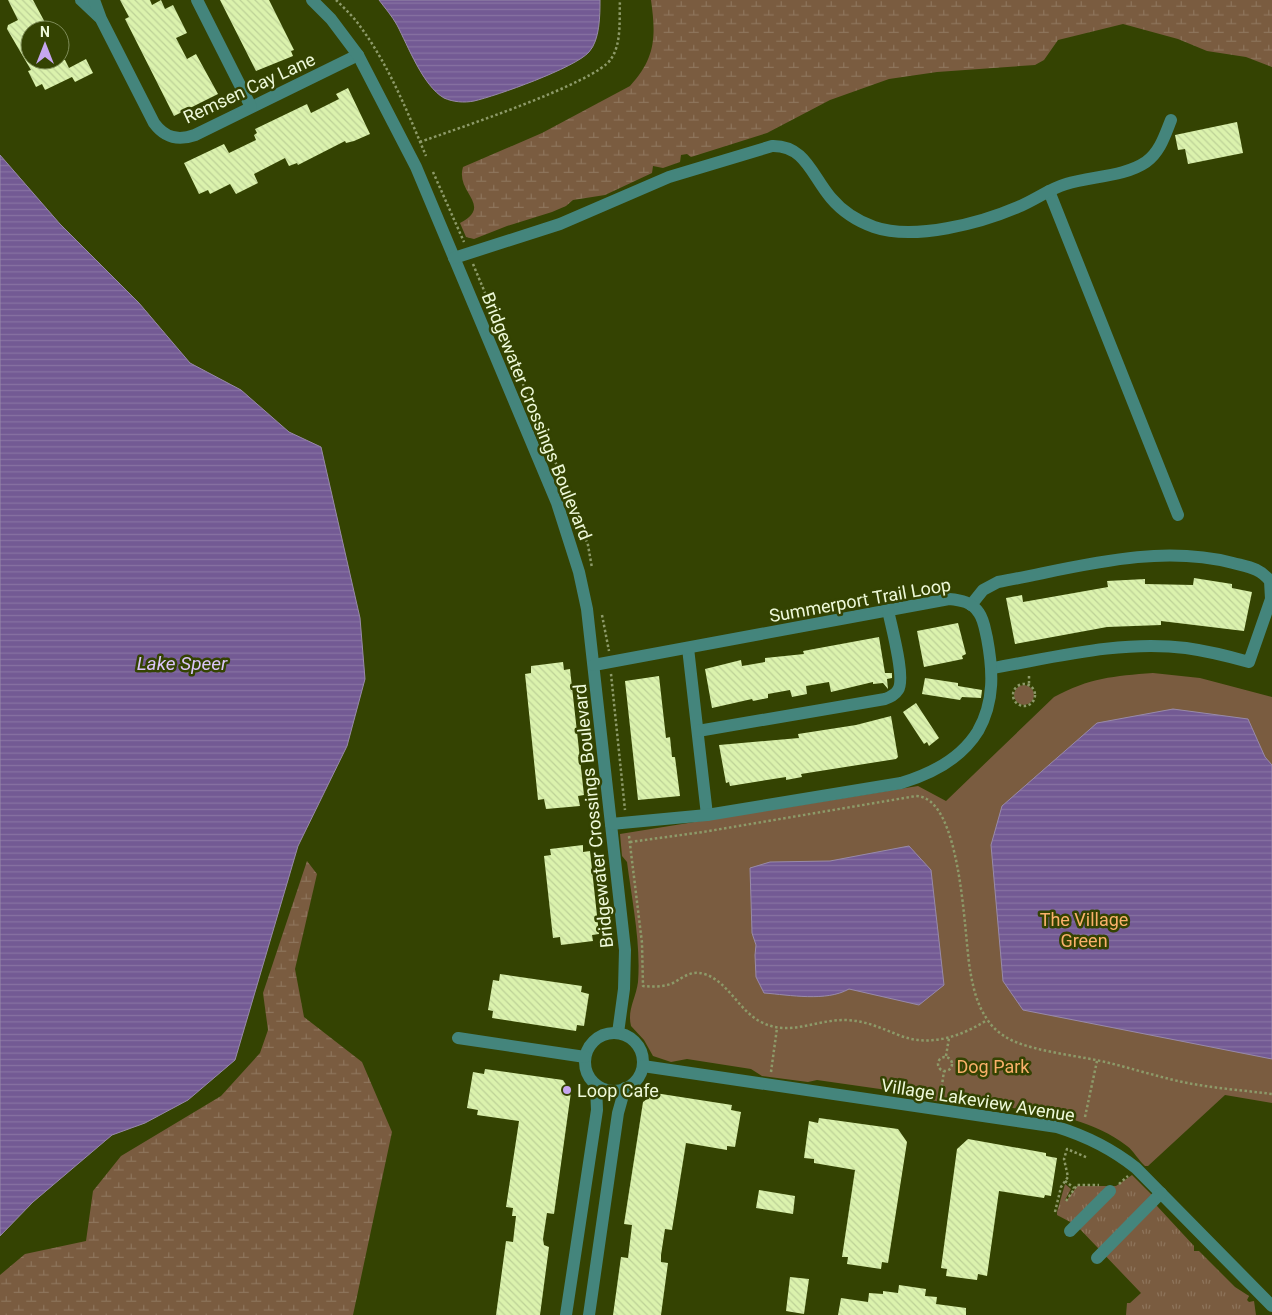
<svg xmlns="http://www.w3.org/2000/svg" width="1272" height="1315" font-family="Roboto,sans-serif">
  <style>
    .grass { fill: url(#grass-tufts) }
    .wetland { fill: url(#wetland-marsh) }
    .green { fill: #7a5c40 }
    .water { fill: url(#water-rules); stroke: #988aa9 }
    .building { fill: url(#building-back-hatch) }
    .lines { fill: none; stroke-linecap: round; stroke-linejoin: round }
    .path { stroke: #8d9a69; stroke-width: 2.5; stroke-dasharray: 2.5 2.5; stroke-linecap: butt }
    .minor { stroke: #44857c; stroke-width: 12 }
    .poi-dot { fill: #c6a6f0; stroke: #344302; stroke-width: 2 }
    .labels { text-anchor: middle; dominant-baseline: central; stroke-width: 5; stroke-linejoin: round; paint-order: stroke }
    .street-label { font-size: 18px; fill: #eef9d9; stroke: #344302 }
    .park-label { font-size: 18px; fill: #fab16a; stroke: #344302 }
    .poi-label { font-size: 18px; fill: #eef9d9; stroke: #344302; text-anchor: start }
    .water-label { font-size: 19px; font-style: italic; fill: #dac5f8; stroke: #344302 }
  </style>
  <defs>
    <pattern id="grass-tufts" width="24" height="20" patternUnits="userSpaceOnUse" patternTransform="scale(1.25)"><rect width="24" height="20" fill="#7a5c40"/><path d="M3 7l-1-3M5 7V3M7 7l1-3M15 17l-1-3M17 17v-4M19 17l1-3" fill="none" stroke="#8d745b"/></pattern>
    <pattern id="wetland-marsh" width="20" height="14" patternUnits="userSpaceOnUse" patternTransform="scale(1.25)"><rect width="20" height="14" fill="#7a5c40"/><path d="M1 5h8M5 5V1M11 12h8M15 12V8" fill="none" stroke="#8d745b"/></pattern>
    <pattern id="water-rules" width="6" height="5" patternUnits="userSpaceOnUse" patternTransform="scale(1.25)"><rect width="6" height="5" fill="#735a94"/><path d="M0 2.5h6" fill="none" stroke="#8772a2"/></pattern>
    <pattern id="building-back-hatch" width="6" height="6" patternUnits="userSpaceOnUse" patternTransform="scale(1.25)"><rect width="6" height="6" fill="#dbf2ad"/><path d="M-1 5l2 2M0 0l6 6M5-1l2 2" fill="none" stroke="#bdd197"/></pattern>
  </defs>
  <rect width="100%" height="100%" fill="#344302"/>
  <polygon class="grass" points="1132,1175 1154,1197 1157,1206 1194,1246 1194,1251 1199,1251 1235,1287 1249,1296 1247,1300 1249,1302 1254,1301 1256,1315 1126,1315 1127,1303 1130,1303 1141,1293 1076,1225 1057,1215 1057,1212 1065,1184 1071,1189 1065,1200 1066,1201 1077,1186 1116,1186"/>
  <g class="wetland">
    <path d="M651 0H1272V67L1246 57 1207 51 1178 39 1123 24 1058 40 1044 60 1035 65 937 72 889 79 830 100 767 133 691 157 687 154 681 155 680 162 663 168 653 166 652 173 605 195 573 200 566 206 552 212 507 226 474 239 466 237 460 223C494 205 455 193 463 167L542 133 630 86C656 58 656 36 651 0Z"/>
    <polygon points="307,861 317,874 295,969 304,1017 362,1062 392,1132 353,1315 0,1315 0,1275 25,1254 86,1241 93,1191 121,1156 221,1096 260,1053 268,1030 263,993"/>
  </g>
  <g class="green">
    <path d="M1153 673 1200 678 1272 697V1103L1225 1095 1148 1166H1145C1138 1160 1134 1151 1127 1146 1086 1114 1032 1111 983 1104L975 1107 903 1096 894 1091 817 1080 808 1082 762 1076 751 1069 687 1059 671 1062 653 1056 644 1040 631 1026C627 1010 636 998 638 982 641 943 632 901 627 862L622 856 620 834 918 786 946 801 1054 697C1089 678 1114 676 1153 673Z"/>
    <circle cx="1024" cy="695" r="10"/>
  </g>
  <g class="water">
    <path d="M379 0H600C600 15 600 40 589 52 575 68 496 96 474 101 464 103 453 102 444 98 423 86 408 46 397 25 392 16 385 8 379 0Z"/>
    <polygon points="0,155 60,224 139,303 190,363 241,390 289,432 321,447 360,618 365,679 347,746 298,846 235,1060 188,1100 145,1123 112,1135 33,1202 0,1236"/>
    <polygon points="1173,709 1248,719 1265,757 1272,765 1272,1059 1023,1010 1003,981 991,845 1002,806 1097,723"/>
    <path d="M909 846 931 870 944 985 919 1005 849 989C826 1002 790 995 764 993L756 977 755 955 756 945 752 933 750 868 770 862 830 861Z"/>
  </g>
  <g class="building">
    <polygon points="8,0 33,0 49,30 30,30 30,60 65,60 69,68 86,59 93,73 75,82 72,77 45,90 42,84 36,87 28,71 31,70 7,29 8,25 18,20"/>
    <polygon points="120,0 150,0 152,5 161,0 165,9 173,5 187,33 176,38 187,59 196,54 218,94 174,116 125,19 129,17"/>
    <polygon points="220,0 269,0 294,50 291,51 293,56 256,71"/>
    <polygon points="348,88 370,134 354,141 346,143 345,141 298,165 297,163 289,166 285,158 254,174 258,183 236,194 230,184 210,194 208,190 199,194 184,163 224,144 229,153 256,140 254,135 257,133 255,129 307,104 311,113 339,99 336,94"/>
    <polygon points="1237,122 1243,153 1188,164 1185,149 1178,150 1175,135"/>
    <polygon points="1194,578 1232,584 1232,588 1252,592 1244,631 1161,621 1161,625 1107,627 1015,644 1006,598 1022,595 1023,602 1108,587 1107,581 1145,579 1145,584 1193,585"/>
    <polygon points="958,623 966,654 962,656 963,659 924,667 917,631"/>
    <polygon points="879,637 885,673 892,673 892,678 887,679 888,689 883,683 873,684 873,682 831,692 829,682 806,686 807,694 792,697 790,690 768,694 768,698 753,701 752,699 712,708 705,669 741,660 742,666 765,662 765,658 804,654 803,651"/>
    <polygon points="563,662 564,670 570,669 584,795 578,796 580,806 546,809 544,799 538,800 525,674 531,673 531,666"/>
    <polygon points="659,676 666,738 670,737 672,757 675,757 680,796 638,800 625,681"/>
    <polygon points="925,678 958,683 958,686 982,690 981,698 962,697 960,700 922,694"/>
    <polygon points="916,703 939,738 929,746 927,742 924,744 903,712"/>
    <polygon points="891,716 898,757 896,759 801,774 802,777 786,780 786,777 730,786 729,782 726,783 719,745 799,738 798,734 856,725"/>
    <polygon points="583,845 583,852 590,851 599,934 592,935 593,941 561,945 560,937 553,938 544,856 551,855 550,849"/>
    <polygon points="500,974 582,986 581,992 589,994 584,1026 577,1025 576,1031 492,1018 493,1011 488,1010 493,980 499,981"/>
    <polygon points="485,1069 563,1080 571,1092 554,1214 547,1213 543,1239 544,1245 549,1247 540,1315 496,1315 506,1241 513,1242 516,1216 512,1216 513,1208 506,1207 519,1121 477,1115 478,1110 467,1108 473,1072 484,1074"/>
    <polygon points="655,1093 732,1105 731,1110 741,1112 735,1147 727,1146 727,1150 686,1143 672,1230 665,1229 661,1255 661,1262 668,1263 661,1315 613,1315 621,1257 628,1258 632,1225 624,1224 643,1102"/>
    <polygon points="819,1118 898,1129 907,1142 888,1263 882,1262 881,1269 847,1264 848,1257 842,1257 855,1170 814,1163 814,1159 804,1158 809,1121 818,1123"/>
    <polygon points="968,1139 1046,1153 1046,1156 1057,1158 1051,1196 1045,1195 1044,1198 999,1191 987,1276 978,1274 977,1280 946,1276 947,1269 941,1268 957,1149"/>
    <polygon points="759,1190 795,1196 793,1214 756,1208"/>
    <polygon points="790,1277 809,1279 804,1314 786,1311"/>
    <polygon points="899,1285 926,1289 925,1296 937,1297 936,1304 966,1308 966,1315 838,1315 841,1298 868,1302 869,1293 883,1294 883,1291 898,1293"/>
  </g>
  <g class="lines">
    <g class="path">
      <path d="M336 0C345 9 355 18 362 29 389 66 408 113 426 156"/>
      <path d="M420 142C453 130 596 83 611 59 622 43 619 19 620 0"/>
      <polyline points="433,172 464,242"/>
      <polyline points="473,264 567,490"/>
      <polyline points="571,502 588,545 592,568"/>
      <polyline points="602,615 609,651"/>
      <polyline points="611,674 625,810"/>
      <polyline points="1029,676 1029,684"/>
      <circle cx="1024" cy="695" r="11"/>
      <path d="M629 836 642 943 643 986C653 987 664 987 673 983 684 977 691 970 704 974 727 980 739 1011 761 1022 789 1037 817 1019 847 1020 867 1021 883 1029 901 1036 931 1047 962 1036 987 1020"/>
      <path d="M630 842 703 832 916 796C962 797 964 935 970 970 973 987 977 1005 987 1019 993 1029 1003 1036 1013 1041 1040 1052 1072 1055 1101 1061 1127 1067 1152 1075 1178 1081 1209 1088 1241 1090 1272 1094"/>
      <polyline points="946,1056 949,1038"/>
      <circle cx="945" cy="1064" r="7"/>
      <polyline points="771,1072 777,1028"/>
      <polyline points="941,1092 944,1071"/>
      <polyline points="1085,1117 1097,1061"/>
      <polyline points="1065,1181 1074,1188"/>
      <polyline points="1119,1184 1128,1176"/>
      <polyline points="1066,1201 1077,1185 1099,1185"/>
      <polyline points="1055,1212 1061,1187 1068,1177 1064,1159 1067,1149 1088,1158"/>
    </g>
    <g class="minor">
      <polyline points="81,0 99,17"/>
      <path d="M94 0 101 19 154 123C165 138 178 141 195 135L358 55"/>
      <polyline points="197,0 251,107"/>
      <polyline points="312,0 331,19 358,55 416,167 557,503 579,572 587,609 625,950 624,989 618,1033"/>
      <polyline points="1049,191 1178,515"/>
      <path d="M454 258 560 224 669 177 772 146C805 145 812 176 831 198 842 211 857 221 874 227 914 241 981 223 1018 207 1035 200 1049 189 1066 184 1091 176 1124 177 1146 162 1160 152 1165 135 1171 120"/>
      <path d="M971 605 983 590 998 582C1075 568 1155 543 1233 563 1248 567 1260 568 1270 581L1271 599 1249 662C1228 656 1207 651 1186 648 1121 640 1056 657 993 668"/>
      <polyline points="688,648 707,815"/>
      <path d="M594 665 949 599C961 600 972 602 979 613 984 620 985 630 987 638 993 670 995 701 978 731 961 759 931 774 901 783L707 815 611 824"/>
      <path d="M698 731 885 699C890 697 895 695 898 690 906 678 891 626 888 610"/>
      <circle cx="614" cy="1062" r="29"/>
      <polyline points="458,1038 585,1057"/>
      <path d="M643 1066 1057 1127C1086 1136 1111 1148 1136 1168L1272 1306"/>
      <polyline points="1070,1231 1110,1191"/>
      <polyline points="1097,1258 1161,1193"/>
      <polyline points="566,1315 597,1110 596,1085"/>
      <polyline points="589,1315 618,1113 625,1088"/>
    </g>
  </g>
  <circle class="poi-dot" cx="567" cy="1090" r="5"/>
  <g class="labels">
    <g class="street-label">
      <text transform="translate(249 88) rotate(-25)">Remsen Cay Lane</text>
      <text transform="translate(537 416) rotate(68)">Bridgewater Crossings Boulevard</text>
      <text transform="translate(860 600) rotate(-10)">Summerport Trail Loop</text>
      <text transform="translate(593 816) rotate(-96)">Bridgewater Crossings Boulevard</text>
      <text transform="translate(978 1100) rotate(9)">Village Lakeview Avenue</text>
    </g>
    <g class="park-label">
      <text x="1084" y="919">The Village<tspan x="1084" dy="21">Green</tspan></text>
      <text x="993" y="1066">Dog Park</text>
    </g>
    <g class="poi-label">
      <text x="577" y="1090">Loop Cafe</text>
    </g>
    <g class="water-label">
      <text x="182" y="663">Lake Speer</text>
    </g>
  </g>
  <g transform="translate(45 45)"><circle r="24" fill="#344302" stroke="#7e8c58"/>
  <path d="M0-4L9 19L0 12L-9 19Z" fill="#c6a6f0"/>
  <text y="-8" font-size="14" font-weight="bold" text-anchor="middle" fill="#eef9d9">N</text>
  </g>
</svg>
